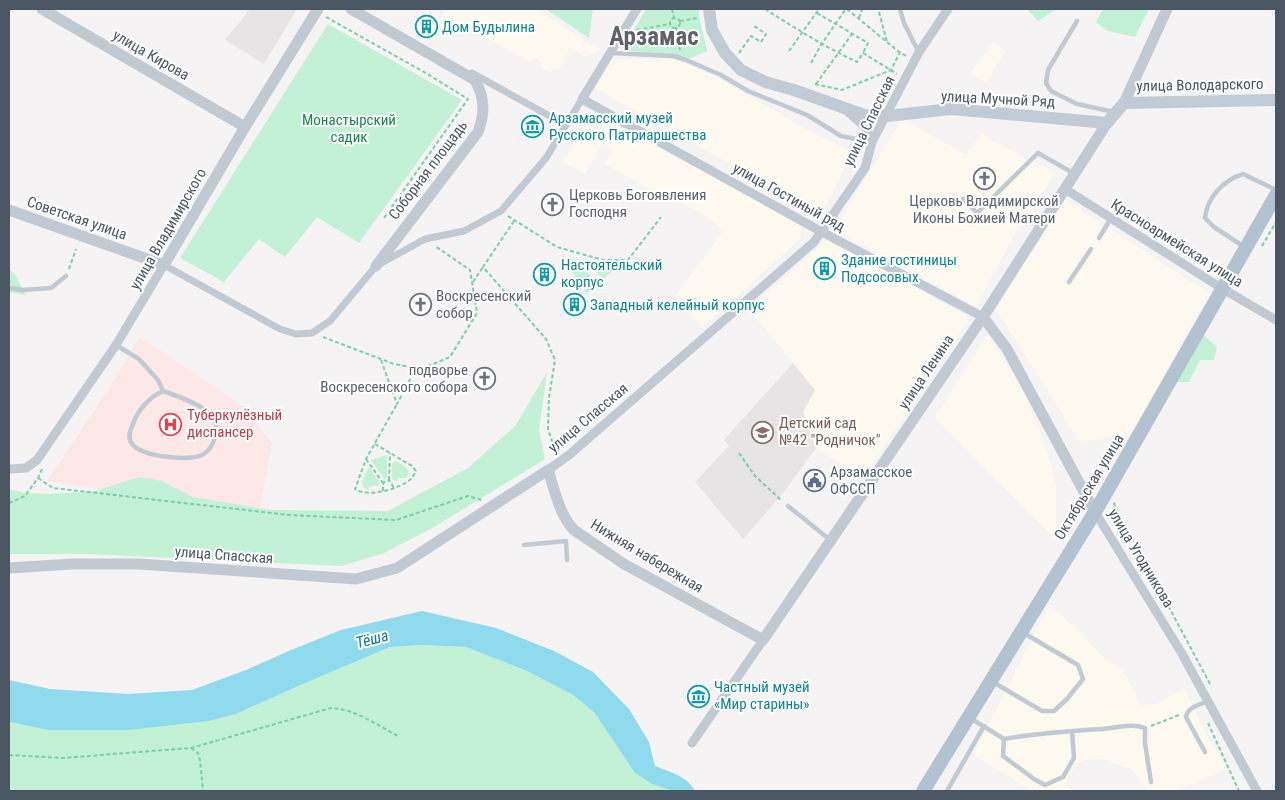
<svg xmlns="http://www.w3.org/2000/svg" width="1285" height="800" font-family="'Roboto Condensed',sans-serif">
  <style>
    .commercial { fill: #fdf9ef }
    .education { fill: #e6e4e5 }
    .medical { fill: #fce8e6 }
    .green { fill: #c3f1d5 }
    .water { fill: #90daee }
    .lines { fill: none; stroke-linecap: round; stroke-linejoin: round }
    .path { stroke: #7ad0a6; stroke-width: 2; stroke-dasharray: 4 2.5; stroke-linecap: butt }
    .service { stroke: #c1cad2; stroke-width: 4.5 }
    .pedestrian { stroke: #c1cad2; stroke-width: 7 }
    .minor { stroke: #c1cad2; stroke-width: 9 }
    .tertiary { stroke: #c1cad2; stroke-width: 11 }
    .secondary { stroke: #c1cbd6; stroke-width: 12 }
    .primary { stroke: #b3c2d1; stroke-width: 14 }
    .labels { text-anchor: middle; dominant-baseline: central; stroke-width: 4; stroke-linejoin: round; paint-order: stroke }
    .culture-label { font-size: 15px; fill: #0d838f; stroke: #fff; text-anchor: start }
    .street-label { font-size: 15px; fill: #4a5661; stroke: #fff }
    .park-label { font-size: 15px; fill: #17864f; stroke: #fff }
    .worship-label { font-size: 15px; fill: #5b616d; stroke: #fff; text-anchor: start }
    .health-label { font-size: 15px; fill: #be3a42; stroke: #fff; text-anchor: start }
    .education-label { font-size: 15px; fill: #785e54; stroke: #fff; text-anchor: start }
    .service-label { font-size: 15px; fill: #4e5e75; stroke: #fff; text-anchor: start }
    .water-label { font-size: 16px; font-style: italic; fill: #0c7c9b; stroke: #fff }
    .town-label { font-size: 25px; font-weight: bold; fill: #5f6368; stroke: #fff }
  </style>
  <rect width="100%" height="100%" fill="#f5f3f3"/>
  <g class="commercial">
    <polygon points="445,9 538,9 591,45 603,49 586,57 570,48 558,71 553,68 551,73 540,66 542,62 534,57 531,62 450,18 438,39 430,34"/>
    <polygon points="994,42 1005,51 986,83 970,73"/>
    <polygon points="612,59 675,59 717,77 802,127 853,152 821,215 595,88"/>
    <polygon points="598,115 801,224 801,238 703,327 674,298 723,231 713,221 674,198 658,190 656,193 605,164 613,150 603,144 585,174 563,162 586,123"/>
    <polygon points="902,118 966,155 982,132 989,139 1056,173 1014,235 976,307 835,229"/>
    <polygon points="1064,199 1209,293 1131,434 1080,442 996,309"/>
    <polygon points="828,239 970,318 865,475 857,474 816,448 803,412 815,390 749,309"/>
    <polygon points="988,334 1022,389 1044,441 1056,485 1056,540 935,417"/>
    <polygon points="1049,608 1064,617 1082,634 1107,661 1120,667 1135,691 1140,706 1157,704 1184,688 1207,736 1227,768 1178,791 1148,791 1131,769 1102,759 1084,760 1077,764 1065,784 1073,791 1033,791 973,755 1036,630"/>
  </g>
  <g class="education">
    <polygon points="250,9 297,9 264,64 225,40"/>
    <polygon points="793,363 815,390 803,412 816,448 784,492 743,539 695,482 729,446 724,440"/>
  </g>
  <polygon class="medical" points="140,337 241,405 272,443 259,513 47,481 106,393"/>
  <g class="green">
    <polygon points="546,9 593,9 589,38"/>
    <polygon points="646,9 699,9 699,16 707,51 686,60 673,56 622,50"/>
    <polygon points="1027,9 1056,9 1038,21"/>
    <polygon points="1103,9 1149,9 1135,37 1108,31 1096,22"/>
    <polygon points="328,24 462,100 359,243 317,217 285,257 259,239 224,282 180,258"/>
    <polygon points="574,259 598,284 587,294 568,265"/>
    <polygon points="586,262 613,270 614,270 603,279"/>
    <polygon points="9,270 14,273 26,295 9,292"/>
    <polygon points="1203,335 1217,347 1214,360 1200,360 1189,382 1176,382"/>
    <polygon points="547,372 539,431 545,459 434,527 384,553 342,566 86,554 9,554 9,489 26,493 50,494 95,491 139,477 162,481 193,497 271,510 388,511 468,468 516,425"/>
    <polygon points="387,455 387,478 384,479 371,460"/>
    <polygon points="396,461 407,468 409,473 406,478 398,478 398,481 395,481 392,479 392,463"/>
    <polygon points="368,468 370,468 380,483 377,487 375,485 369,487 368,490 363,487 362,482"/>
    <polygon points="422,645 466,647 527,671 573,695 594,712 635,773 652,784 673,791 9,791 9,722 48,730 129,730 209,721 236,714 296,687 390,647"/>
  </g>
  <path class="water" d="M422 611 496 628 554 651 593 672 629 709 649 742 655 766C670 772 687 776 695 791H673L652 784 635 773 594 712 573 695 527 671 466 647 422 645 390 647 296 687 236 714 209 721 129 730H48L9 722V680L50 689 128 694 192 690 246 670 291 650 341 630Z"/>
  <g class="lines">
    <g class="path">
      <polyline points="672,9 674,18"/>
      <path d="M765 9C795 28 825 47 857 62L863 53 897 74"/>
      <polyline points="847,9 899,52"/>
      <polyline points="879,12 887,42"/>
      <polyline points="817,13 868,43 863,53"/>
      <polyline points="326,17 424,72 468,99 384,218"/>
      <polyline points="859,18 862,9"/>
      <circle cx="675" cy="23" r="5"/>
      <polyline points="680,21 697,18"/>
      <polyline points="676,27 680,51"/>
      <polyline points="637,30 670,24"/>
      <polyline points="789,51 819,9"/>
      <polyline points="739,53 751,36 761,42 766,34 754,26"/>
      <polyline points="811,63 821,45 845,10"/>
      <polyline points="815,84 842,90 891,70 900,52 906,56"/>
      <polyline points="816,84 852,34"/>
      <polyline points="508,216 557,247 603,260 628,260 661,217"/>
      <polyline points="514,221 483,267 546,339 555,360 549,398 548,429 556,453"/>
      <polyline points="1262,246 1276,222"/>
      <polyline points="69,269 76,249"/>
      <polyline points="473,282 483,267"/>
      <polyline points="323,337 394,364 421,369 450,357 477,313 470,270 435,246"/>
      <polyline points="381,360 397,404 416,368"/>
      <path d="M375 444 412 466 416 471C415 473 413 477 412 478 401 489 368 498 355 489L366 459 397 404"/>
      <polyline points="739,453 755,476 782,501"/>
      <polyline points="366,459 383,483"/>
      <polyline points="38,478 53,488 289,515 396,520 468,496 482,500"/>
      <polyline points="389,480 390,453"/>
      <polyline points="383,491 383,484 385,481 389,480 394,488"/>
      <polyline points="9,503 25,496 38,478 42,469"/>
      <polyline points="1115,503 1114,504 1210,684"/>
      <polyline points="1208,723 1239,791"/>
      <polyline points="1151,726 1179,715"/>
      <polyline points="191,748 198,753 200,760 203,791"/>
      <path d="M9 755 63 758 191 748 331 708C355 709 377 725 398 736"/>
    </g>
    <g class="service">
      <polyline points="900,9 904,23 918,51"/>
      <polyline points="1077,21 1048,70 1046,83 1051,91 1077,104 1114,112"/>
      <polyline points="611,53 673,56 686,60 721,75 748,91 807,115 841,136 871,142"/>
      <polyline points="963,199 977,213 1038,153 1073,173"/>
      <polyline points="1099,238 1111,218"/>
      <path d="M1243 246 1214 227 1205 218C1207 197 1224 180 1243 174L1276 190"/>
      <polyline points="1069,282 1091,249"/>
      <polyline points="9,288 22,290 51,288 66,276"/>
      <path d="M116 345 139 359 158 380 163 391C178 396 214 408 216 425 217 429 215 433 215 437 213 445 210 451 202 455 189 461 144 457 133 445 127 439 130 430 133 424 138 409 150 397 163 391"/>
      <polyline points="788,506 829,539"/>
      <polyline points="524,545 566,541 567,560"/>
      <polyline points="993,682 1042,711 1054,711 1067,699 1083,679 1078,665 1022,632"/>
      <path d="M970 718 1004 739C1037 733 1069 731 1102 729 1117 728 1131 723 1145 728V743L1151 782"/>
      <polyline points="1004,739 1003,756 1034,779 1045,785 1063,777 1074,758 1072,731"/>
      <path d="M1205 752 1186 717C1187 707 1200 705 1208 701"/>
      <polyline points="947,791 984,726"/>
    </g>
    <g class="pedestrian">
      <polyline points="472,73 566,125"/>
      <polyline points="164,265 280,329 296,334 312,333 330,321 376,266 425,239 464,231 501,211 546,158 582,99"/>
    </g>
    <g class="minor">
      <polyline points="637,9 582,99 822,232 983,317"/>
      <polyline points="848,112 865,127 872,142"/>
      <polyline points="1065,189 1223,289 1276,320"/>
      <polyline points="9,469 26,468 37,460 116,345 164,265"/>
      <polyline points="548,470 569,455 814,242 865,168 872,142 919,52 948,9"/>
      <polyline points="1095,512 1181,652 1257,791"/>
      <polyline points="692,743 763,640"/>
    </g>
    <g class="tertiary">
      <polyline points="42,9 245,127"/>
      <path d="M351 9 475 80C485 98 485 113 478 132L376 266"/>
      <polyline points="1124,103 1167,9"/>
      <polyline points="9,210 164,265 245,127 318,9"/>
      <polyline points="983,317 1007,349 1095,512"/>
      <path d="M9 568 72 564H139L356 579 397 568 548 470C555 491 559 514 574 530L624 564 763 640 983 317 1107 123"/>
    </g>
    <polyline class="secondary" points="709,9 712,30 725,53 741,70 765,82 794,90 864,115 887,116 951,109 1107,123 1124,103 1276,100"/>
    <polyline class="primary" points="923,791 1095,512 1276,195"/>
  </g>
  <defs>
    <symbol id="building-ring" viewBox="-11 -11 22 22"><circle r="9.5" fill="#fff" stroke="#0f9aa8" stroke-width="1.5"/><path d="M-4-6H4V6H1V3H-1V6H-4ZM-2.5-4.3h1.7v1.8h-1.7ZM.8-4.3h1.7v1.8H.8ZM-2.5-1h1.7V.8h-1.7ZM.8-1h1.7V.8H.8Z" fill="#0f9aa8"/></symbol>
    <symbol id="museum-ring" viewBox="-11 -11 22 22"><circle r="9.5" fill="#fff" stroke="#0f9aa8" stroke-width="1.5"/><path d="M0-6L6-3V-2H-6V-3ZM-5-1h2V3h-2ZM-1-1h2V3h-2ZM3-1h2V3H3ZM-6 4H6V6H-6Z" fill="#0f9aa8"/></symbol>
    <symbol id="church-ring" viewBox="-11 -11 22 22"><circle r="9.5" fill="#fff" stroke="#6b7280" stroke-width="1.5"/><path d="M-1.2-6h2.4v3.5h3.3v2.4h-3.3V6h-2.4V-.1h-3.3v-2.4h3.3Z" fill="#6b7280"/></symbol>
    <symbol id="hospital-ring" viewBox="-11 -11 22 22"><circle r="9.5" fill="#fff" stroke="#e0444e" stroke-width="1.5"/><path d="M-5-5h3v3.5h4V-5h3V5h-3V1.5h-4V5h-3Z" fill="#e0444e"/></symbol>
    <symbol id="school-ring" viewBox="-11 -11 22 22"><circle r="9.5" fill="#fff" stroke="#8d6e63" stroke-width="1.5"/><path d="M0-5L7-2L0 1L-7-2ZM-4 1L0 2.5L4 1V4Q0 6-4 4Z" fill="#8d6e63"/></symbol>
    <symbol id="civic-ring" viewBox="-11 -11 22 22"><circle r="9.5" fill="#fff" stroke="#5c6f8a" stroke-width="1.5"/><path d="M-.6-6.5H3V-4.5H.6V-3L4-1V1h2V6H-6V1h2V-1L-.6-3ZM-1.2 2.5V6h2.4V2.5Z" fill="#5c6f8a"/></symbol>
  </defs>
  <g fill-rule="evenodd">
    <use href="#building-ring" x="414" y="14" width="25" height="25"/>
    <use href="#museum-ring" x="520" y="114" width="25" height="25"/>
    <use href="#church-ring" x="972" y="166" width="25" height="25"/>
    <use href="#church-ring" x="540" y="192" width="25" height="25"/>
    <use href="#building-ring" x="812" y="256" width="25" height="25"/>
    <use href="#building-ring" x="532" y="262" width="25" height="25"/>
    <use href="#church-ring" x="408" y="292" width="25" height="25"/>
    <use href="#building-ring" x="562" y="292" width="25" height="25"/>
    <use href="#church-ring" x="472" y="366" width="25" height="25"/>
    <use href="#hospital-ring" x="158" y="412" width="25" height="25"/>
    <use href="#school-ring" x="750" y="420" width="25" height="25"/>
    <use href="#civic-ring" x="802" y="468" width="25" height="25"/>
    <use href="#museum-ring" x="686" y="684" width="25" height="25"/>
  </g>
  <g class="labels">
    <g class="culture-label">
      <text x="442" y="27">Дом Будылина</text>
      <text x="549" y="118">Арзамасский музей<tspan x="549" dy="17">Русского Патриаршества</tspan></text>
      <text x="841" y="260">Здание гостиницы<tspan x="841" dy="17">Подсосовых</tspan></text>
      <text x="561" y="265">Настоятельский<tspan x="561" dy="17">корпус</tspan></text>
      <text x="590" y="305">Западный келейный корпус</text>
      <text x="714" y="687">Частный музей<tspan x="714" dy="17">«Мир старины»</tspan></text>
    </g>
    <g class="street-label">
      <text transform="translate(151 55) rotate(30)">улица Кирова</text>
      <text transform="translate(1200 85) rotate(-1)">улица Володарского</text>
      <text transform="translate(998 99) rotate(3)">улица Мучной Ряд</text>
      <text transform="translate(869 121) rotate(-64)">улица Спасская</text>
      <text transform="translate(428 170) rotate(-53)">Соборная площадь</text>
      <text transform="translate(789 197) rotate(29)">улица Гостиный ряд</text>
      <text transform="translate(77 218) rotate(19)">Советская улица</text>
      <text transform="translate(168 229) rotate(-60)">улица Владимирского</text>
      <text transform="translate(1177 243) rotate(32)">Красноармейская улица</text>
      <text transform="translate(926 372) rotate(-56)">улица Ленина</text>
      <text transform="translate(588 418) rotate(-40)">улица Спасская</text>
      <text transform="translate(1089 487) rotate(-59)">Октябрьская улица</text>
      <text transform="translate(224 555) rotate(4)">улица Спасская</text>
      <text transform="translate(647 556) rotate(31)">Нижняя набережная</text>
      <text transform="translate(1141 558) rotate(59)">улица Угодникова</text>
    </g>
    <g class="park-label">
      <text x="349" y="120">Монастырский<tspan x="349" dy="17">садик</tspan></text>
    </g>
    <g class="worship-label">
      <text x="569" y="195">Церковь Богоявления<tspan x="569" dy="17">Господня</tspan></text>
      <text x="984" y="201" text-anchor="middle">Церковь Владимирской<tspan x="984" dy="17">Иконы Божией Матери</tspan></text>
      <text x="436" y="296">Воскресенский<tspan x="436" dy="17">собор</tspan></text>
      <text x="468" y="370" text-anchor="end">подворье<tspan x="468" dy="17">Воскресенского собора</tspan></text>
    </g>
    <g class="health-label">
      <text x="187" y="415">Туберкулёзный<tspan x="187" dy="17">диспансер</tspan></text>
    </g>
    <g class="education-label">
      <text x="779" y="423">Детский сад<tspan x="779" dy="17">№42 "Родничок"</tspan></text>
    </g>
    <g class="service-label">
      <text x="830" y="472">Арзамасское<tspan x="830" dy="17">ОФССП</tspan></text>
    </g>
    <g class="water-label">
      <text transform="translate(372 639) rotate(-15)">Тёша</text>
    </g>
    <g class="town-label">
      <text x="654" y="36">Арзамас</text>
    </g>
  </g>
  <rect width="1285" height="800" fill="none" stroke="#4a5661" stroke-width="20"/>
</svg>
